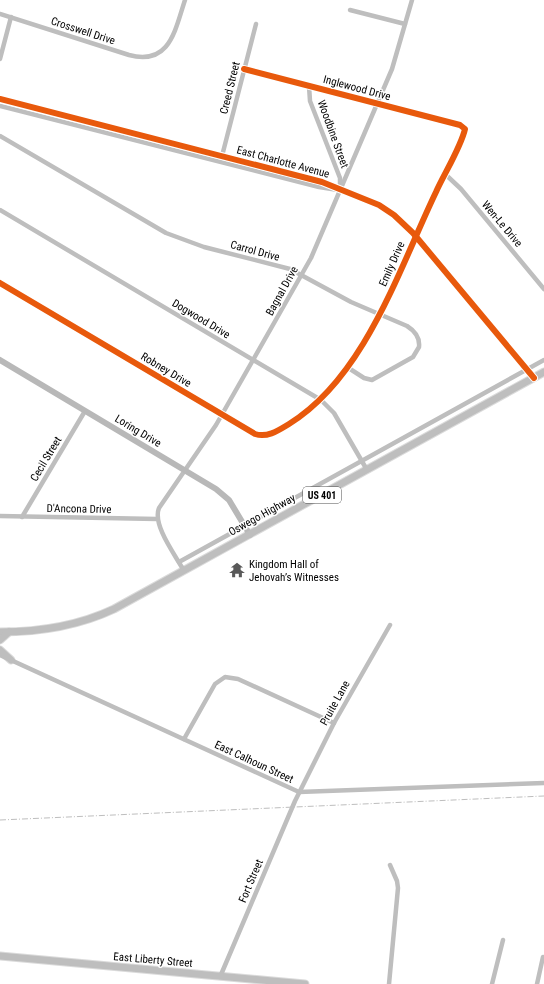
<svg xmlns="http://www.w3.org/2000/svg" width="544" height="984" font-family="'Roboto Condensed',sans-serif">
  <style>
    .lines { fill: none; stroke-linecap: round; stroke-linejoin: round }
    .primary-casing { stroke: #dbdbdb; stroke-width: 9 }
    .street { stroke: #bebebe; stroke-width: 4.5 }
    .secondary { stroke: #b8b8b8; stroke-width: 6 }
    .primary { stroke: #bebebe; stroke-width: 7 }
    .rail { stroke: #bebebe; stroke-width: 1; stroke-dasharray: 6 2 1 2; stroke-linecap: butt }
    .cycleway-casing { stroke: #fff; stroke-width: 8 }
    .cycleway { stroke: #e8590c; stroke-width: 6 }
    .labels { text-anchor: middle; dominant-baseline: central; stroke-width: 3; stroke-linejoin: round; paint-order: stroke }
    .shield { fill: #fff; stroke: #4c4c4c; stroke-width: 1 }
    .shield-label { font-size: 10px; font-weight: bold; fill: #000 }
    .street-label { font-size: 11px; fill: #000; stroke: #fff }
    .poi-label { font-size: 11px; fill: #000; stroke: #fff; text-anchor: start }
  </style>
  <rect width="100%" height="100%" fill="#fff"/>
  <g class="lines">
    <defs>
      <g id="primary">
        <path d="M0 632C39 632 78 626 114 609L544 372"/>
        <polyline points="0,640 9,632"/>
        <polyline points="0,650 11,660"/>
        <polyline points="0,956 305,984"/>
      </g>
    </defs>
    <use href="#primary" class="primary-casing"/>
    <g class="street">
      <polyline points="350,10 405,24"/>
      <path d="M0 14 129 55C170 66 175 30 185 0"/>
      <polyline points="0,59 11,17"/>
      <polyline points="309,86 310,101 340,178 340,186"/>
      <polyline points="0,99 322,182 379,205 394,215 413,233 534,378"/>
      <polyline points="0,106 319,187 338,190"/>
      <path d="M0 136 166 233 204 247 290 269 351 302 407 326C415 331 420 338 419 347L413 357 372 380 364 378 347 367"/>
      <polyline points="222,156 256,24"/>
      <polyline points="444,173 461,189 544,289"/>
      <polyline points="0,210 321,400 334,413 367,470"/>
      <path d="M0 283 255 434C268 438 279 430 289 424 365 377 399 269 436 192 444 174 461 147 465 129L460 125 244 69"/>
      <polyline points="0,516 157,519"/>
      <polyline points="22,517 85,411"/>
      <polyline points="179,562 544,360"/>
      <path d="M184 571C176 556 152 525 159 508L216 425 311 258 392 69 412 0"/>
      <polyline points="0,655 299,792 544,783"/>
      <polyline points="184,739 215,684 225,677 238,679 334,723"/>
      <polyline points="220,977 295,801 334,723 390,625"/>
      <polyline points="389,984 398,888 397,881 390,865"/>
      <polyline points="492,984 503,940"/>
      <polyline points="537,984 543,957"/>
    </g>
    <polyline class="secondary" points="0,360 216,489 229,500 250,535"/>
    <use href="#primary" class="primary"/>
    <polyline class="rail" points="0,820 544,796"/>
    <defs>
      <g id="cycleway">
        <polyline points="0,99 322,182 379,205 394,215 413,233 534,378"/>
        <path d="M0 283 255 434C268 438 279 430 289 424 365 377 399 269 436 192 444 174 461 147 465 129L460 125 244 69"/>
      </g>
    </defs>
    <use href="#cycleway" class="cycleway-casing"/>
    <use href="#cycleway" class="cycleway"/>
  </g>
  <defs>
    <symbol id="temple-bare" viewBox="-9 -9 18 18"><path d="M0-6L5-2H3V0L6.5 2.5H4V6H1.5V3h-3V6H-4V2.5H-6.5L-3 0V-2H-5Z" fill="#595959" stroke="#fff" stroke-width="2.5" paint-order="stroke"/></symbol>
  </defs>
  <g fill-rule="evenodd">
    <use href="#temple-bare" x="226" y="559" width="22" height="22"/>
  </g>
  <g class="labels">
    <rect class="shield" x="303" y="487" width="38" height="16" rx="3"/>
    <g class="shield-label">
      <text x="322" y="495">US 401</text>
    </g>
    <g class="street-label">
      <text transform="translate(83 31) rotate(18)">Crosswell Drive</text>
      <text transform="translate(230 88) rotate(-76)">Creed Street</text>
      <text transform="translate(357 88) rotate(15)">Inglewood Drive</text>
      <text transform="translate(333 134) rotate(70)">Woodbine Street</text>
      <text transform="translate(283 162) rotate(15)">East Charlotte Avenue</text>
      <text transform="translate(502 224) rotate(50)">Wen-Le Drive</text>
      <text transform="translate(255 251) rotate(15)">Carrol Drive</text>
      <text transform="translate(392 264) rotate(-66)">Emily Drive</text>
      <text transform="translate(282 291) rotate(-61)">Bagnal Drive</text>
      <text transform="translate(201 319) rotate(31)">Dogwood Drive</text>
      <text transform="translate(166 370) rotate(31)">Robney Drive</text>
      <text transform="translate(138 431) rotate(31)">Loring Drive</text>
      <text transform="translate(46 459) rotate(-59)">Cecil Street</text>
      <text transform="translate(79 509) rotate(1)">D'Ancona Drive</text>
      <text transform="translate(262 515) rotate(-29)">Oswego Highway</text>
      <text transform="translate(335 703) rotate(-61)">Pruite Lane</text>
      <text transform="translate(254 762) rotate(25)">East Calhoun Street</text>
      <text transform="translate(251 881) rotate(-67)">Fort Street</text>
      <text transform="translate(153 960) rotate(5)">East Liberty Street</text>
    </g>
    <g class="poi-label">
      <text x="249" y="564">Kingdom Hall of<tspan x="249" dy="13">Jehovah’s Witnesses</tspan></text>
    </g>
  </g>
</svg>
